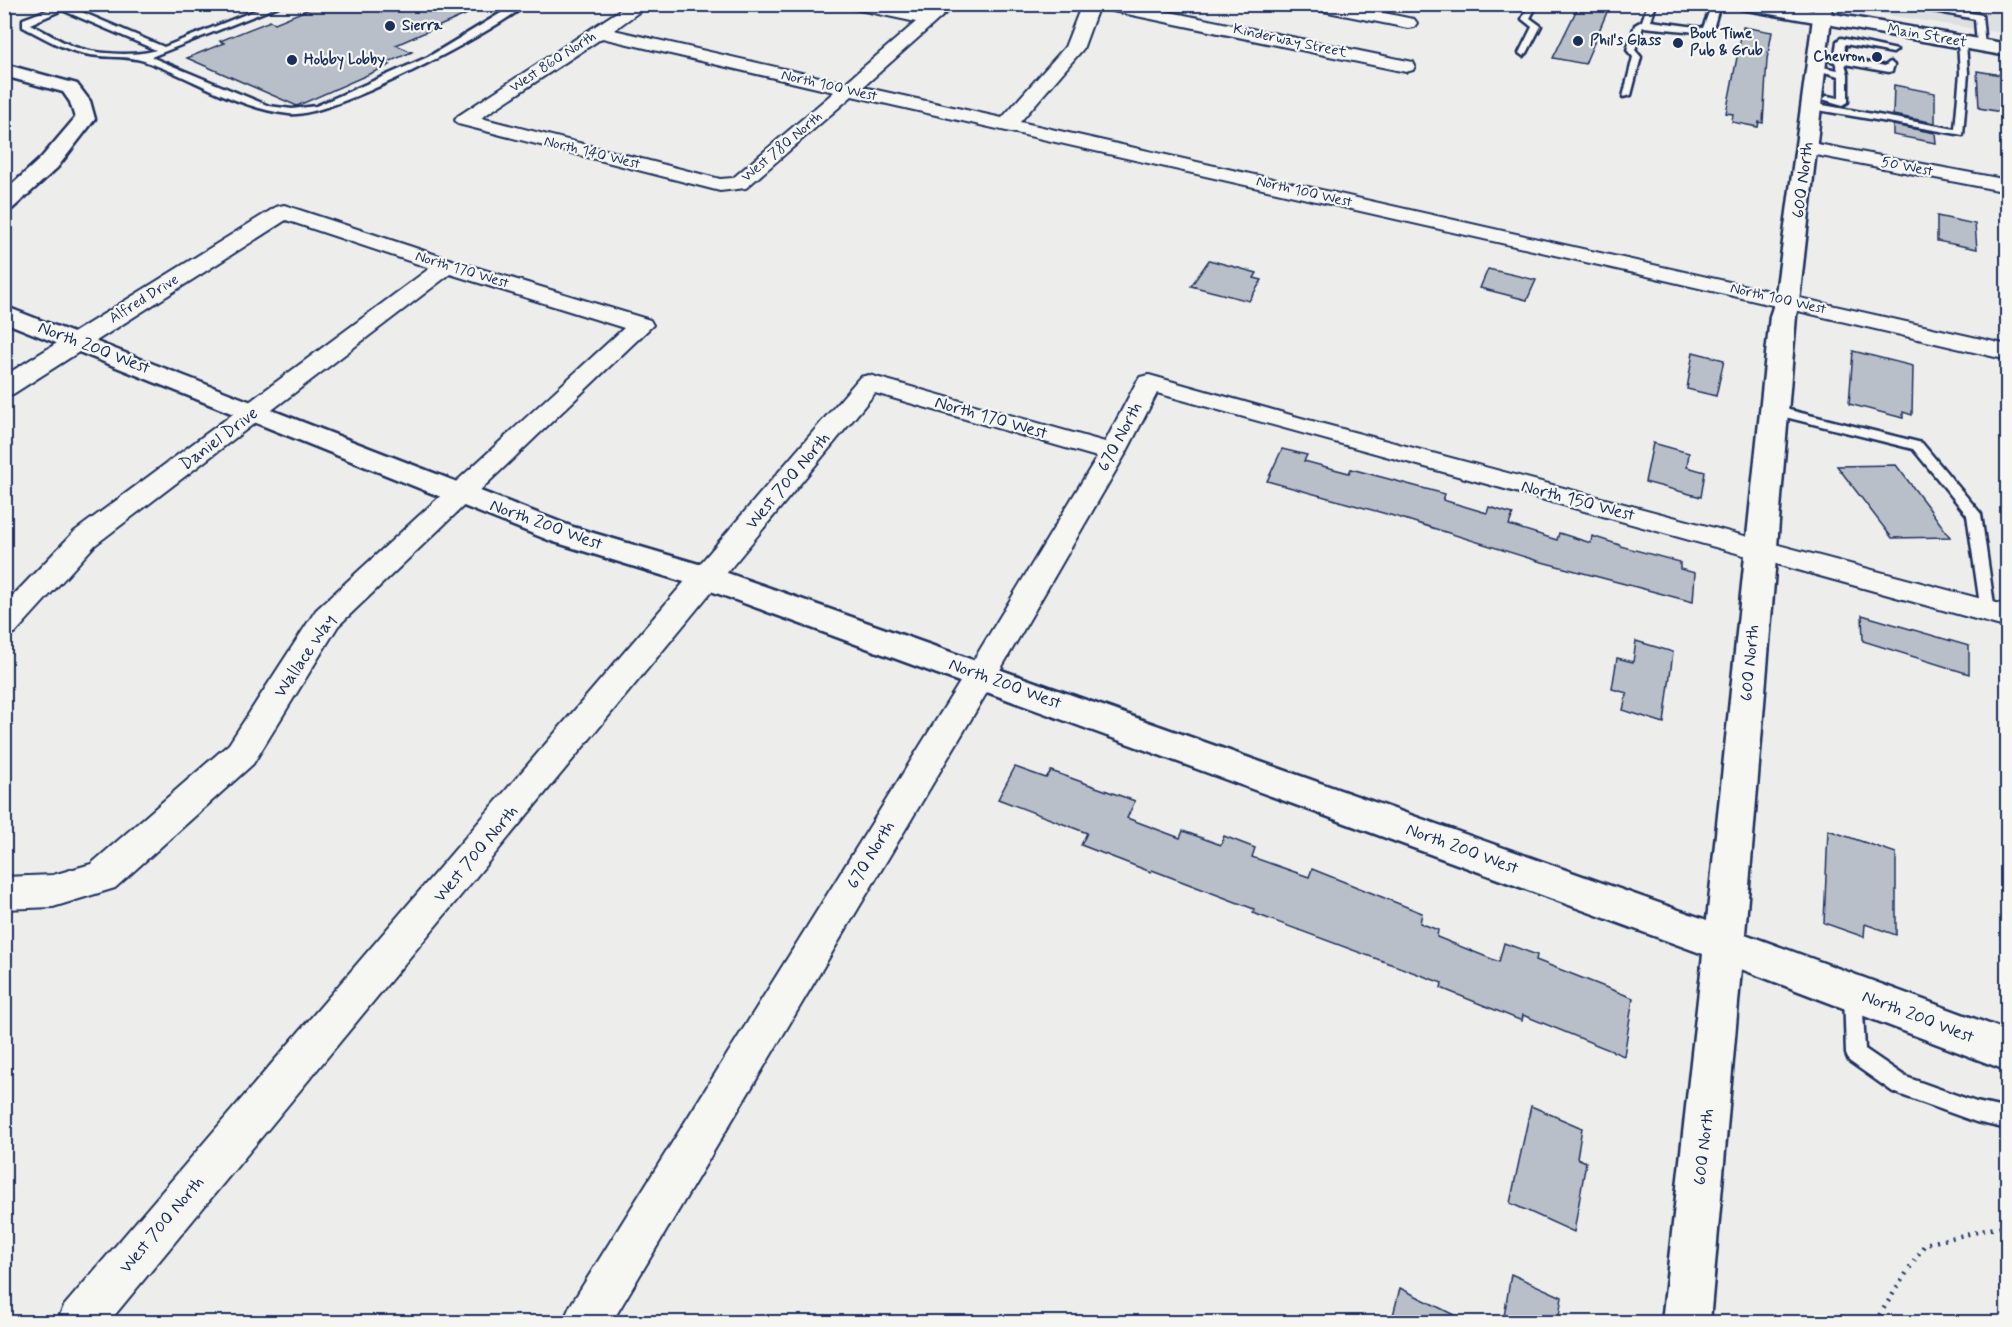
<svg xmlns="http://www.w3.org/2000/svg" width="2012" height="1327" font-family="Mynerve,sans-serif">
  <style>
    .built { fill: #dde0e1 }
    .building { fill: #b9bfc8; stroke: #1b2f5e; stroke-width: 1.5 }
    .lines { fill: none; stroke-linecap: round; stroke-linejoin: round }
    .service-casing { stroke: #1b2f5e; stroke-width: 5 }
    .minor-casing { stroke: #1b2f5e; stroke-width: 4 }
    .tertiary-casing { stroke: #1b2f5e; stroke-width: 5 }
    .trunk-casing { stroke: #1b2f5e; stroke-width: 5 }
    .path { stroke: #1b2f5e; stroke-width: 4.5; stroke-dasharray: 2 6; stroke-linecap: butt }
    .service { fill: #f6f6f2; fill-rule: evenodd }
    .minor { fill: #f6f6f2; fill-rule: evenodd }
    .tertiary { fill: #f6f6f2; fill-rule: evenodd }
    .trunk { fill: #f6f6f2; fill-rule: evenodd }
    .poi-dot { fill: #1b2f5e; stroke: #f6f6f2; stroke-width: 2 }
    .labels { text-anchor: middle; dominant-baseline: central; stroke-width: 4.5; stroke-linejoin: round; paint-order: stroke }
    .far-poi-label { font-size: 15px; font-weight: bold; fill: #1b2f5e; stroke: #f6f6f2; text-anchor: start }
    .far-street-label { font-size: 15px; fill: #1b2f5e; stroke: #f6f6f2 }
    .street-label { font-size: 18px; fill: #1b2f5e; stroke: #f6f6f2 }
  </style>
  <rect width="100%" height="100%" fill="#edeeec"/>
  <filter id="ink" filterUnits="userSpaceOnUse"><feTurbulence type="fractalNoise" baseFrequency=".0167" numOctaves="2"/><feDisplacementMap in="SourceGraphic" scale="12" xChannelSelector="R" yChannelSelector="G"/><feConvolveMatrix kernelMatrix="1 2 1 2 8 2 1 2 1" color-interpolation-filters="sRGB"/></filter>
  <g filter="url(#ink)">
    <polygon class="built" points="1844,4 2007,5 2007,34 1844,8"/>
    <g class="building">
      <polygon points="321,4 490,4 396,45 412,52 386,63 390,65 297,106 187,58 224,43 220,41 270,21 275,23"/>
      <polygon points="1578,7 1607,12 1585,64 1553,58"/>
      <polygon points="1743,27 1772,32 1767,59 1763,123 1759,122 1758,127 1732,122 1733,114 1726,113"/>
      <polygon points="1977,71 2007,76 2007,113 1979,108"/>
      <polygon points="1894,85 1935,93 1935,123 1893,115"/>
      <polygon points="1893,125 1935,133 1936,143 1893,135"/>
      <polygon points="1937,216 1975,224 1977,249 1937,241"/>
      <polygon points="1209,260 1257,273 1254,278 1262,280 1249,301 1191,286"/>
      <polygon points="1488,269 1536,280 1527,300 1480,288"/>
      <polygon points="1853,351 1913,366 1912,415 1903,412 1903,418 1849,404"/>
      <polygon points="1693,352 1724,360 1716,396 1687,389"/>
      <polygon points="1653,443 1689,453 1687,467 1705,472 1701,497 1645,482"/>
      <polygon points="1282,449 1307,455 1304,461 1349,473 1351,469 1445,494 1443,500 1487,513 1489,507 1513,514 1509,525 1557,540 1559,533 1591,543 1592,536 1620,545 1620,546 1680,562 1680,569 1695,573 1693,602 1538,561 1401,518 1267,481"/>
      <polygon points="1896,465 1928,507 1950,537 1892,538 1837,466"/>
      <polygon points="1862,615 1969,646 1969,674 1863,641"/>
      <polygon points="1636,641 1673,652 1664,723 1623,710 1627,693 1612,689 1617,658 1633,662"/>
      <polygon points="1015,767 1046,778 1051,771 1135,801 1127,818 1180,838 1183,831 1221,845 1224,836 1255,848 1252,857 1309,877 1312,869 1422,913 1420,923 1438,930 1437,937 1499,962 1504,943 1537,955 1536,960 1633,998 1624,1056 1523,1015 1522,1021 1441,988 1442,983 1253,913 1254,909 1152,870 1151,872 1081,845 1087,833 998,799"/>
      <polygon points="1828,830 1896,853 1896,935 1865,924 1864,937 1824,923"/>
      <polygon points="1531,1106 1582,1128 1577,1158 1586,1162 1574,1232 1510,1203"/>
      <polygon points="1511,1274 1562,1297 1558,1323 1503,1323"/>
      <polygon points="1400,1288 1470,1323 1391,1323"/>
    </g>
    <g class="lines">
      <defs>
        <g id="service">
          <polygon points="7,4 19,4 4,11 4,6"/>
          <path d="M51 4H63L164 47 271 4H284L151 57 269 106 292 109 316 106 428 57 516 4H527C492 33 330 119 289 114 238 109 192 77 144 61 127 55 107 58 90 55 65 51 45 38 23 27V19L55 7ZM62 10 156 50C135 57 93 54 72 46 58 40 44 31 30 24Z"/>
          <polygon points="1529,4 1538,4 1530,18 1541,26 1527,53 1523,56 1519,53 1532,27 1522,19"/>
          <polygon points="1648,4 1656,4 1651,21 1703,28 1712,4 1720,4 1713,29 1707,33 1643,27 1635,50 1641,57 1631,95 1623,97 1633,57 1627,50 1635,25 1642,21"/>
          <polygon points="1898,4 1920,4 1982,15 1985,46 1981,49 1977,46 1975,19"/>
          <polygon points="1841,38 1897,50 1893,53 1845,44 1844,58 1885,66 1890,62 1894,65 1892,71 1889,72 1845,64 1848,74 1848,102 1843,105 1822,99 1827,96 1839,98 1839,76 1813,69 1817,66 1838,70 1835,62 1814,56 1818,53 1835,56 1837,41"/>
          <polygon points="1962,39 1966,42 1968,73 1963,135 1812,109 1807,106 1812,103 1955,129 1960,73 1958,42"/>
          <polygon points="2008,128 2008,134 2003,133 2003,129"/>
          <polygon points="1773,406 1922,443 1981,514 1995,612 1993,616 1988,617 1981,612 1967,515 1913,449 1769,413 1767,410 1769,407"/>
          <polygon points="1853,984 1860,987 1862,993 1865,1049 1906,1077 1976,1102 2008,1109 2008,1129 1976,1122 1893,1092 1849,1061 1846,1054 1844,993 1846,987"/>
        </g>
        <g id="minor">
          <path d="M629 4H650L614 30 845 83 916 22 850 8 848 4H883L926 14 937 4H956L863 87 1002 118 1065 47 1082 4H1131L1413 62 1415 66 1413 70 1406 72 1098 8 1083 49 1020 122 2008 345V360L1656 278 852 96 746 188 720 191 458 124 455 120 458 116ZM602 38 834 92 733 178 720 179 481 118Z"/>
          <polygon points="1305,4 1342,4 1408,18 1414,19 1417,23 1414,27 1408,28 1313,9"/>
          <polygon points="1814,4 1832,4 1831,18 1828,22 1816,22 1813,18"/>
          <polygon points="1807,142 2008,180 2008,192 1800,152 1797,148 1800,144"/>
          <polygon points="284,205 455,261 650,320 653,325 338,626 253,764 115,888 53,907 4,909 4,877 53,875 91,864 229,744 316,610 624,328 450,274 95,545 15,633 4,636 4,605 75,531 430,268 286,220 13,394 4,396 4,376 276,207"/>
          <polygon points="869,375 1105,442 1136,383 1140,377 1149,375 1312,421 2008,606 2008,628 1157,393 1126,453 992,684 612,1322 563,1322 570,1306 970,666 1097,457 875,393 109,1322 57,1322 64,1306 860,377"/>
        </g>
        <g id="tertiary">
          <polygon points="1822,12 1828,14 1831,18 1799,301 1796,316 1745,934 2008,1031 2008,1071 1741,969 1710,1322 1662,1322 1703,954 697,586 551,541 4,322 4,306 573,527 719,570 1707,920 1770,316 1775,301 1813,18 1816,14"/>
          <polygon points="4,64 77,84 90,101 95,119 57,168 12,209 4,211 4,192 41,158 75,118 70,102 63,92 4,76"/>
        </g>
        <polygon id="trunk" points="1732,4 1776,4 2008,44 2008,56 1741,9"/>
      </defs>
      <use href="#service" class="service-casing"/>
      <use href="#minor" class="minor-casing"/>
      <use href="#tertiary" class="tertiary-casing"/>
      <use href="#trunk" class="trunk-casing"/>
      <polyline class="path" points="1875,1322 1925,1244 2008,1225"/>
      <use href="#service" class="service"/>
      <use href="#minor" class="minor"/>
      <use href="#tertiary" class="tertiary"/>
      <use href="#trunk" class="trunk"/>
    </g>
  </g>
  <g class="poi-dot">
    <circle cx="390" cy="26" r="6"/>
    <circle cx="1578" cy="41" r="6"/>
    <circle cx="1678" cy="43" r="6"/>
    <circle cx="1877" cy="57" r="6"/>
    <circle cx="292" cy="60" r="6"/>
  </g>
  <g class="labels">
    <g class="far-poi-label">
      <text x="402" y="26">Sierra</text>
      <text x="1690" y="34">Bout Time<tspan x="1690" dy="17">Pub &amp; Grub</tspan></text>
      <text x="1590" y="41">Phil's Glass</text>
      <text x="1865" y="57" text-anchor="end">Chevron</text>
      <text x="304" y="60">Hobby Lobby</text>
    </g>
    <g class="far-street-label">
      <text transform="translate(1927 36) rotate(10)">Main Street</text>
      <text transform="translate(1290 41) rotate(12)">Kinderway Street</text>
      <text transform="translate(553 62) rotate(-33)">West 860 North</text>
      <text transform="translate(829 86) rotate(13)">North 100 West</text>
      <text transform="translate(782 147) rotate(-40)">West 780 North</text>
      <text transform="translate(592 153) rotate(14)">North 140 West</text>
      <text transform="translate(1907 167) rotate(11)">50 West</text>
      <text transform="translate(1304 192) rotate(13)">North 100 West</text>
      <text transform="translate(462 270) rotate(17)">North 170 West</text>
      <text transform="translate(144 299) rotate(-32)">Alfred Drive</text>
      <text transform="translate(1778 299) rotate(13)">North 100 West</text>
    </g>
    <g class="street-label">
      <text transform="translate(1803 180) rotate(-83)">600 North</text>
      <text transform="translate(94 348) rotate(21)">North 200 West</text>
      <text transform="translate(991 418) rotate(16)">North 170 West</text>
      <text transform="translate(1120 437) rotate(-62)">670 North</text>
      <text transform="translate(219 439) rotate(-37)">Daniel Drive</text>
      <text transform="translate(788 481) rotate(-50)">West 700 North</text>
      <text transform="translate(1578 501) rotate(15)">North 150 West</text>
      <text transform="translate(546 525) rotate(20)">North 200 West</text>
      <text transform="translate(305 656) rotate(-56)">Wallace Way</text>
      <text transform="translate(1750 663) rotate(-85)">600 North</text>
      <text transform="translate(1005 684) rotate(20)">North 200 West</text>
      <text transform="translate(1462 849) rotate(20)">North 200 West</text>
      <text transform="translate(476 854) rotate(-50)">West 700 North</text>
      <text transform="translate(871 855) rotate(-59)">670 North</text>
      <text transform="translate(1918 1017) rotate(21)">North 200 West</text>
      <text transform="translate(1704 1147) rotate(-84)">600 North</text>
      <text transform="translate(162 1225) rotate(-50)">West 700 North</text>
    </g>
  </g>
  <rect width="2012" height="1327" fill="none" stroke="#f6f6f2" stroke-width="24"/>
  <rect x="12" y="12" width="1988" height="1303" fill="none" stroke="#1b2f5e" stroke-width="2" filter="url(#ink)"/>
</svg>
